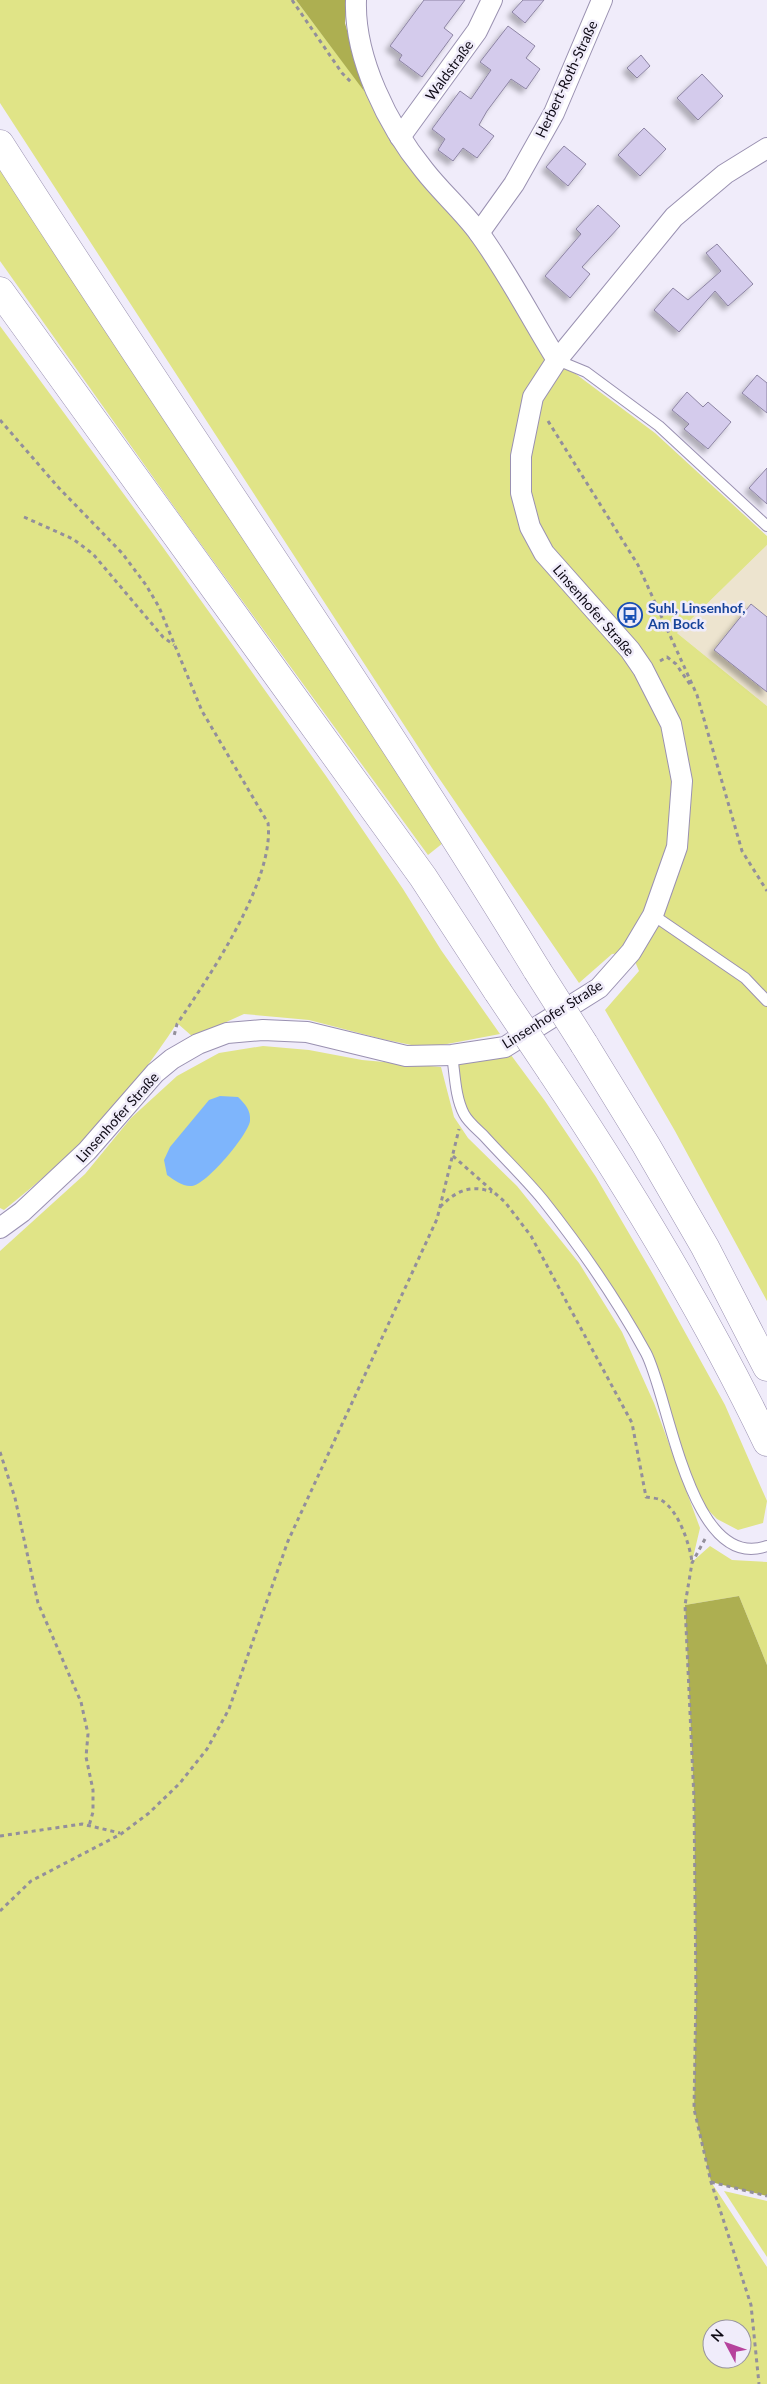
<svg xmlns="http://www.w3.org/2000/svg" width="767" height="2384" font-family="Lato,sans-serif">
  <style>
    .industrial { fill: #ede4cf }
    .green { fill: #e0e487; fill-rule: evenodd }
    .forest { fill: #adaf51 }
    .water { fill: #7eb5fc }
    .building { fill: #d4cbec; stroke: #8d84a3; filter: url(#shadow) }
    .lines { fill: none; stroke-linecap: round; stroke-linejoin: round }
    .lane-casing { stroke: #9a91b1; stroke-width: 12 }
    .street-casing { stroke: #9a91b1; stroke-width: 22 }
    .highway-casing { stroke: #9a91b1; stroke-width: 29 }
    .path { stroke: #938f9b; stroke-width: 3; stroke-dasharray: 4 4; stroke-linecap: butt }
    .lane { stroke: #fff; stroke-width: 10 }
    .street { stroke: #fff; stroke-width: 20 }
    .highway { stroke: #fff; stroke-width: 28 }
    .highway-bridge-casing { stroke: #9a91b1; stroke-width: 29; stroke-linecap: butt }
    .highway-bridge { stroke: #fff; stroke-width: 28 }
    .labels { text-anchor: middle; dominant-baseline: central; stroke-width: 5; stroke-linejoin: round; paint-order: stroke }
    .street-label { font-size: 14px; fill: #0f0b16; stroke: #f0ecfa }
    .transit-label { font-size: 14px; font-weight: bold; fill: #164399; stroke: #f0ecfa; text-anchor: start }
  </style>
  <defs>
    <filter id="shadow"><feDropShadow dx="-4.5" dy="4.5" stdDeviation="2.5" flood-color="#0004"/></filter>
  </defs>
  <rect width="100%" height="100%" fill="#f0ecfa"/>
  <polygon class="industrial" points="767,545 767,706 677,633"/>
  <g class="green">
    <polygon points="0,0 296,0 364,90 377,93 557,360 655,433 767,536 767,545 677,633 767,706 767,1301 675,1131 605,1010 639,971 631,952 612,954 579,983 432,768 0,103"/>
    <polygon points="0,165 443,843 428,855 187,525 0,261"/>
    <path d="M0 326 162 546 326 776 403 889 441 950 500 1034 426 1048 382 1039 309 1020 244 1014 193 1037 177 1023C127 1100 76 1153 4 1210L0 1208Z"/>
    <path d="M263 1046 309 1050 362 1060 441 1067 454 1117 468 1138 517 1186 579 1263 622 1332 654 1403 700 1528 692 1562 710 1546 732 1560 767 1562V1665L739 1596 685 1605 694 1799 696 1993 694 2109 711 2182 767 2267V2384H0V1251L85 1174 131 1118 177 1076 219 1053ZM712 2329H742V2359H712Z"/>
    <polygon points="505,1047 545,1101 596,1177 654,1276 725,1405 767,1501 763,1523 738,1530 717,1519 693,1495 647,1355 542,1199 464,1115 452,1055"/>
    <polygon points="724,2191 767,2201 767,2257"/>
  </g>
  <g class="forest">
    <polygon points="296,0 347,0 345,23 364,91"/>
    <polygon points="739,1596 767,1665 767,2196 711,2182 694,2109 696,1993 694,1799 685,1605"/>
  </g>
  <path class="water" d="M220 1096 238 1097C245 1104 251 1110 250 1121 248 1135 206 1185 192 1186 183 1187 174 1180 167 1175L164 1160 170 1147 209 1100Z"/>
  <g class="building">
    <polygon points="424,0 465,0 444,28 453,35 422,77 399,60 402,55 390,46"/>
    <polygon points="523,0 544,0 525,23 512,12"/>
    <polygon points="508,26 535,46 526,58 540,69 526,89 511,79 487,111 479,125 494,136 477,158 463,148 453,161 438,150 445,139 432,129 460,91 471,99 491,70 480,62"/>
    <polygon points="641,55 650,66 637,78 627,68"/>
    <polygon points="702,74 723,96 698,120 677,98"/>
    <polygon points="644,128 666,149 640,176 618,155"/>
    <polygon points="564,146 586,164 568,186 546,167"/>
    <polygon points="598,205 620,226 582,267 590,274 570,298 545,276 581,234 576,229"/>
    <polygon points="717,244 753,284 728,306 715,291 679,332 654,310 673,288 688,300 721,271 706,253"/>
    <polygon points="757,375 767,383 767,413 742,393"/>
    <polygon points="687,392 703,407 708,402 731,422 708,449 684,429 689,424 672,410"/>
    <polygon points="767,468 767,504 749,488"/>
    <polygon points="751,604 767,617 767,692 714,650"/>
  </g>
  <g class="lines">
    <defs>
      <g id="lane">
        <polyline points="557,360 586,372 659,426 767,526"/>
        <polyline points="653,915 745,978 767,1001"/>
        <path d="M452 1055C455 1074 455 1097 464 1114 468 1122 478 1130 484 1136 503 1157 525 1178 543 1200 581 1248 617 1300 646 1353 669 1396 690 1574 767 1546"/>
      </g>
      <g id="street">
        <path d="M356 0C354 58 388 126 424 170 441 192 463 211 479 233 508 273 531 318 557 360"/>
        <polyline points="400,137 477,31 492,0"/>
        <polyline points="479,233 514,184 554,113 602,0"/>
        <polyline points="0,1228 22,1212 87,1151 155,1073 172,1059 198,1044 227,1033 263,1030 307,1032 406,1056 452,1055 505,1047 599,988 631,952 653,915 677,847 682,781 671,724 643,669 630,650 544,553 530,527 521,493 521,456 533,397 557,360 674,217 725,174 767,148"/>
      </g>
      <g id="highway">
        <path d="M0 144C177 421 366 689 537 970"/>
        <polyline points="0,291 423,877 498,992"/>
        <polyline points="584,1044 646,1145 705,1247 767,1367"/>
        <path d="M551 1071C631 1191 705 1313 767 1442"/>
      </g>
    </defs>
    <use href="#lane" class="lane-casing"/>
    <use href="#street" class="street-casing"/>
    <use href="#highway" class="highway-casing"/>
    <g class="path">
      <polyline points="292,0 342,73 351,82"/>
      <path d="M0 420 58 487 122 553 146 585 159 607 202 711 268 823C275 880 209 977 177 1024L174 1036"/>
      <polyline points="548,421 638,565 697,695 742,851 767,891"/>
      <polyline points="24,517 73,539 93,554 163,637 174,645"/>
      <polyline points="660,661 667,657 676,664 691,686"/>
      <path d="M453 1156 505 1202 531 1236 632 1423 646 1497C651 1498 657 1498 661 1500 678 1509 690 1545 692 1562"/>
      <path d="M440 1207C456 1191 470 1184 492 1192"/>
      <polyline points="0,1452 15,1498 38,1603 81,1702 88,1734 86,1757 93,1790 93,1812 89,1826"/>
      <polyline points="705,1539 692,1563 685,1605 694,1799 696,1993 694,2109 711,2182 751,2305 759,2384"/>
      <polyline points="0,1836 82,1824 120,1833"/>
      <polyline points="0,1911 31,1881 121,1834 149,1813 180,1783 207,1749 229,1709 288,1541 437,1219 459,1129"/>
      <polyline points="711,2182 767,2196"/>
    </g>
    <use href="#lane" class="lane"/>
    <use href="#street" class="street"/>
    <use href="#highway" class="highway"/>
    <defs>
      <g id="highway-bridge">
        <polyline points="537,970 584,1044"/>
        <polyline points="498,992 551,1071"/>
      </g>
    </defs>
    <use href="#highway-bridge" class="highway-bridge-casing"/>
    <use href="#highway-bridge" class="highway-bridge"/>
  </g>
  <defs>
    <symbol id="bus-ring" viewBox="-11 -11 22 22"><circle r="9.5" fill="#f0ecfa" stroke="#1a4fb4" stroke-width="1.5"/><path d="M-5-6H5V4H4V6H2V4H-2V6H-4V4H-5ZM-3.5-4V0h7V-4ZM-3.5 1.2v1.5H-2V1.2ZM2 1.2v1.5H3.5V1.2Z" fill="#1a4fb4"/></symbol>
  </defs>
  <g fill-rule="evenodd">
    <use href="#bus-ring" x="616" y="601" width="28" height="28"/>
  </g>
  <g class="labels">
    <g class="street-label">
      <text transform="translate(449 70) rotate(-54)">Waldstraße</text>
      <text transform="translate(566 79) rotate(-65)">Herbert-Roth-Straße</text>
      <text transform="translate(594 610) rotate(49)">Linsenhofer Straße</text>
      <text transform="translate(552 1014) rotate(-32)">Linsenhofer Straße</text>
      <text transform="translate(117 1117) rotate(-48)">Linsenhofer Straße</text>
    </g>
    <g class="transit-label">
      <text x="648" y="607">Suhl, Linsenhof,<tspan x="648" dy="16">Am Bock</tspan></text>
    </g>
  </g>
  <g transform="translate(727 2344) rotate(311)"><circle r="24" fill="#f0ecfa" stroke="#96929f"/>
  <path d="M0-4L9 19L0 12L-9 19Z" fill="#b6429c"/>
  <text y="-8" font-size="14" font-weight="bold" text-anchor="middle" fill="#0f0b16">N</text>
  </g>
</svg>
